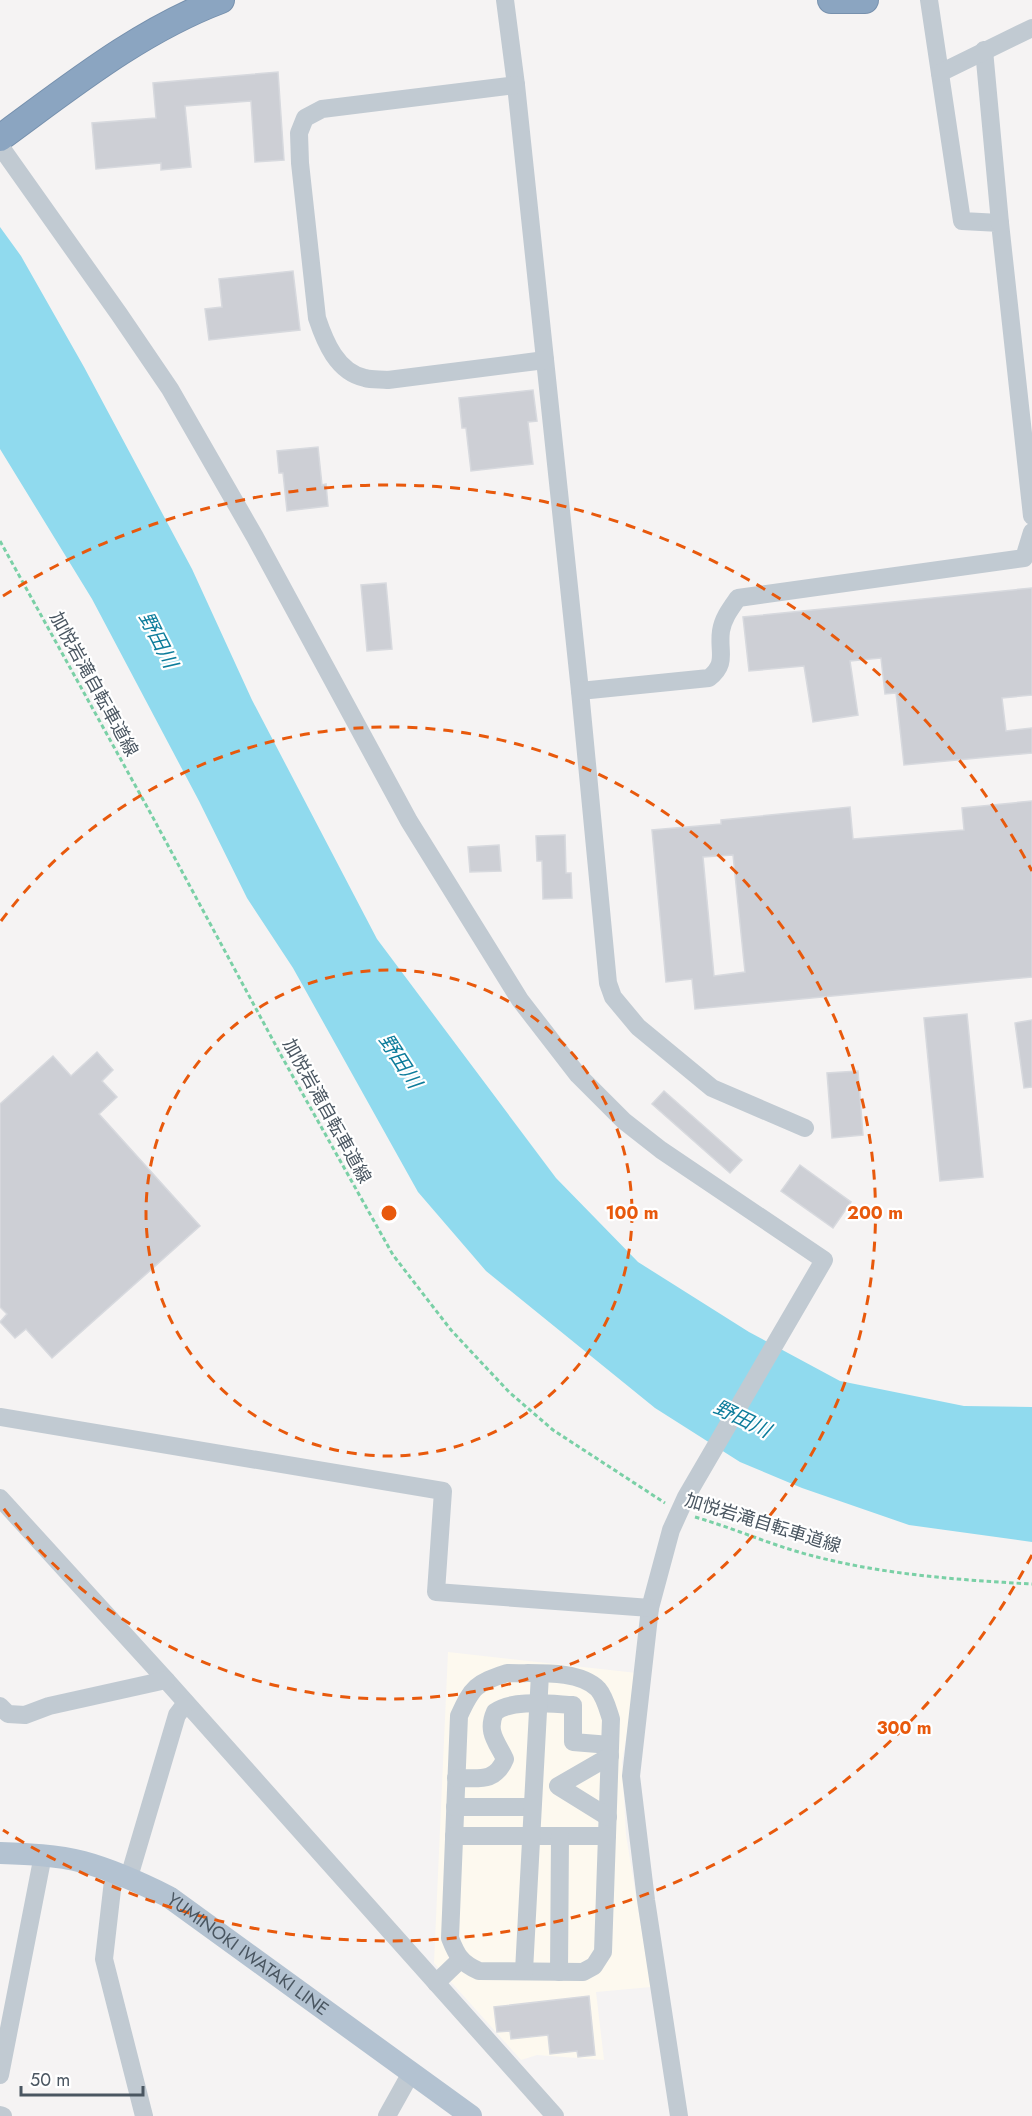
<svg xmlns="http://www.w3.org/2000/svg" width="1032" height="2116" font-family="Jost,'Noto Sans JP',sans-serif">
  <style>
    .commercial { fill: #fdf9ef }
    .water { fill: #90daee }
    .building { fill: #cdcfd5; stroke: #d7d9de; stroke-width: 1.5; fill-rule: evenodd }
    .lines { fill: none; stroke-linecap: round; stroke-linejoin: round }
    .highway-casing { stroke: #7690ad; stroke-width: 28 }
    .path { stroke: #7ad0a6; stroke-width: 3; stroke-dasharray: 4.5 3; stroke-linecap: butt }
    .minor { stroke: #c1cad2; stroke-width: 18 }
    .major { stroke: #b3c2d1; stroke-width: 22 }
    .highway { stroke: #8ba5c1; stroke-width: 26 }
    .ring { fill: none; stroke: #e8590c; stroke-width: 3; stroke-dasharray: 10 8 }
    .labels { text-anchor: middle; dominant-baseline: central; stroke-width: 4.5; stroke-linejoin: round; paint-order: stroke }
    .street-label { font-size: 18px; fill: #4a5661; stroke: #fff }
    .water-label { font-size: 20px; font-style: italic; fill: #0c7c9b; stroke: #fff }
    .centre { fill: #e8590c; stroke: #fff; stroke-width: 3 }
    .ring-label { font-size: 18px; text-anchor: middle; font-weight: bold; fill: #e8590c; stroke: #fff; stroke-width: 4.5; stroke-linejoin: round; paint-order: stroke }
  </style>
  <rect width="100%" height="100%" fill="#f5f3f3"/>
  <polygon class="commercial" points="448,1652 637,1673 622,1762 626,1835 651,1987 596,1992 604,2060 537,2055 521,2060 434,1963"/>
  <polygon class="water" points="0,227 21,256 84,367 192,569 252,700 377,939 556,1178 638,1262 749,1332 840,1381 964,1406 1032,1407 1032,1542 909,1525 802,1488 740,1462 655,1408 486,1271 418,1192 293,968 247,898 199,801 92,599 0,449"/>
  <g class="building">
    <polygon points="278,72 284,160 255,162 251,101 185,106 191,167 161,170 161,163 96,169 92,123 156,118 153,83"/>
    <polygon points="293,271 300,330 209,340 205,309 222,307 219,279"/>
    <polygon points="533,390 537,421 528,422 533,464 471,471 466,428 462,428 459,398"/>
    <polygon points="318,447 322,485 326,484 328,506 287,511 283,473 279,473 277,451"/>
    <polygon points="386,583 392,649 367,651 361,585"/>
    <polygon points="1032,588 1032,695 1002,698 1006,731 1032,728 1032,753 904,765 896,693 885,694 881,658 850,661 858,715 813,722 804,666 749,671 743,617"/>
    <path d="M1032 801V977L695 1009 692 979 666 982 652 830 721 824V820L850 807 853 839 964 830 962 808ZM733 855 745 972 714 976 703 857Z"/>
    <polygon points="565,835 566,873 571,873 572,898 543,899 542,861 537,861 536,836"/>
    <polygon points="499,845 501,871 470,872 468,847"/>
    <polygon points="967,1014 983,1177 940,1181 924,1018"/>
    <polygon points="1032,1020 1032,1087 1024,1088 1015,1023"/>
    <polygon points="97,1052 113,1070 102,1081 117,1097 99,1114 200,1226 52,1358 26,1329 15,1338 0,1322 7,1314 0,1307 0,1104 53,1056 71,1076"/>
    <polygon points="858,1071 863,1135 832,1138 827,1073"/>
    <polygon points="664,1091 742,1160 730,1173 652,1104"/>
    <polygon points="800,1165 851,1202 833,1228 781,1191"/>
    <polygon points="589,1996 595,2055 578,2057 577,2051 550,2054 548,2035 511,2039 510,2031 497,2032 494,2007"/>
  </g>
  <g class="lines">
    <defs>
      <g id="highway">
        <polyline points="831,0 865,0"/>
        <path d="M0 138C70 87 139 31 221 0"/>
      </g>
    </defs>
    <use href="#highway" class="highway-casing"/>
    <g class="path">
      <polyline points="0,541 151,814 282,1057 393,1255 451,1330 509,1392 553,1430 665,1503"/>
      <path d="M695 1517C736 1529 776 1547 817 1557 888 1575 960 1580 1032 1584"/>
    </g>
    <g class="minor">
      <polyline points="505,0 516,85 580,691 608,983 613,997 638,1027 712,1088 805,1128"/>
      <polyline points="929,0 962,221 1000,223 1032,516"/>
      <polyline points="984,50 1000,223"/>
      <polyline points="940,73 1032,28"/>
      <path d="M516 85 322 109 305 118 299 133 300 163 317 318C325 342 337 372 365 378 372 380 381 379 388 380L545 360"/>
      <polyline points="0,146 119,314 170,389 255,537 409,821 520,1000 578,1075 624,1121 661,1150 824,1260 686,1497 671,1530 650,1608 631,1776 646,1900 679,2116"/>
      <path d="M580 691 709 678C728 663 718 652 721 631 723 618 731 608 738 598L1024 558 1032 532"/>
      <polyline points="0,1417 443,1491 436,1592 650,1608"/>
      <polyline points="0,1498 166,1680 555,2116"/>
      <path d="M507 1673C534 1674 578 1669 598 1689 605 1697 608 1710 611 1719L603 1952 594 1966 583 1972 479 1971C461 1963 457 1956 450 1938L459 1716C472 1687 476 1683 507 1673Z"/>
      <polyline points="0,1706 8,1714 25,1715 49,1706 166,1680"/>
      <path d="M456 1778C479 1778 495 1783 505 1759 497 1742 486 1732 495 1712 512 1699 551 1704 573 1705V1742L610 1745"/>
      <polyline points="455,1807 532,1807"/>
      <polyline points="608,1817 558,1786 610,1756"/>
      <polyline points="454,1836 607,1836"/>
      <polyline points="114,1872 104,1959 144,2116"/>
      <polyline points="129,1877 177,1715 186,1703"/>
      <polyline points="524,1971 540,1674"/>
      <polyline points="559,1972 560,1836"/>
      <polyline points="436,1983 461,1959"/>
      <polyline points="0,2075 43,1855"/>
      <polyline points="0,2115 3,2116"/>
      <polyline points="387,2116 411,2073"/>
    </g>
    <path class="major" id="s1" d="M0 1853C28 1854 56 1855 83 1862 113 1870 141 1883 169 1897L471 2116"/>
    <use href="#highway" class="highway"/>
  </g>
  <g class="ring">
    <circle cx="389" cy="1213" r="243"/>
    <path d="M1 921A486 486 0 1 1 1 1505"/>
    <path d="M1032 1555A728 728 0 0 1 3 1830M3 596A728 728 0 0 1 1032 871"/>
  </g>
  <g class="labels">
    <g class="street-label">
      <text transform="translate(94 684) rotate(61)">加悦岩滝自転車道線</text>
      <text transform="translate(327 1111) rotate(61)">加悦岩滝自転車道線</text>
      <text transform="translate(763 1523) rotate(17)">加悦岩滝自転車道線</text>
      <text stroke="none"><textPath href="#s1" startOffset="274">YUMINOKI IWATAKI LINE</textPath></text>
    </g>
    <g class="water-label">
      <text transform="translate(158 640) rotate(63)">野田川</text>
      <text transform="translate(400 1061) rotate(57)">野田川</text>
      <text transform="translate(742 1419) rotate(26)">野田川</text>
    </g>
  </g>
  <circle cx="389" cy="1213" r="9" class="centre"/>
  <g class="ring-label">
    <text x="632" y="1219">100 m</text>
    <text x="875" y="1219">200 m</text>
    <text x="904" y="1734">300 m</text>
  </g>
  <path d="M21 2086v9h122v-9" fill="none" stroke="#4a5661" stroke-width="3"/>
  <text x="30" y="2086" font-size="18" fill="#4a5661" stroke="#ffffff" stroke-width="4.5" paint-order="stroke">50 m</text>
</svg>
